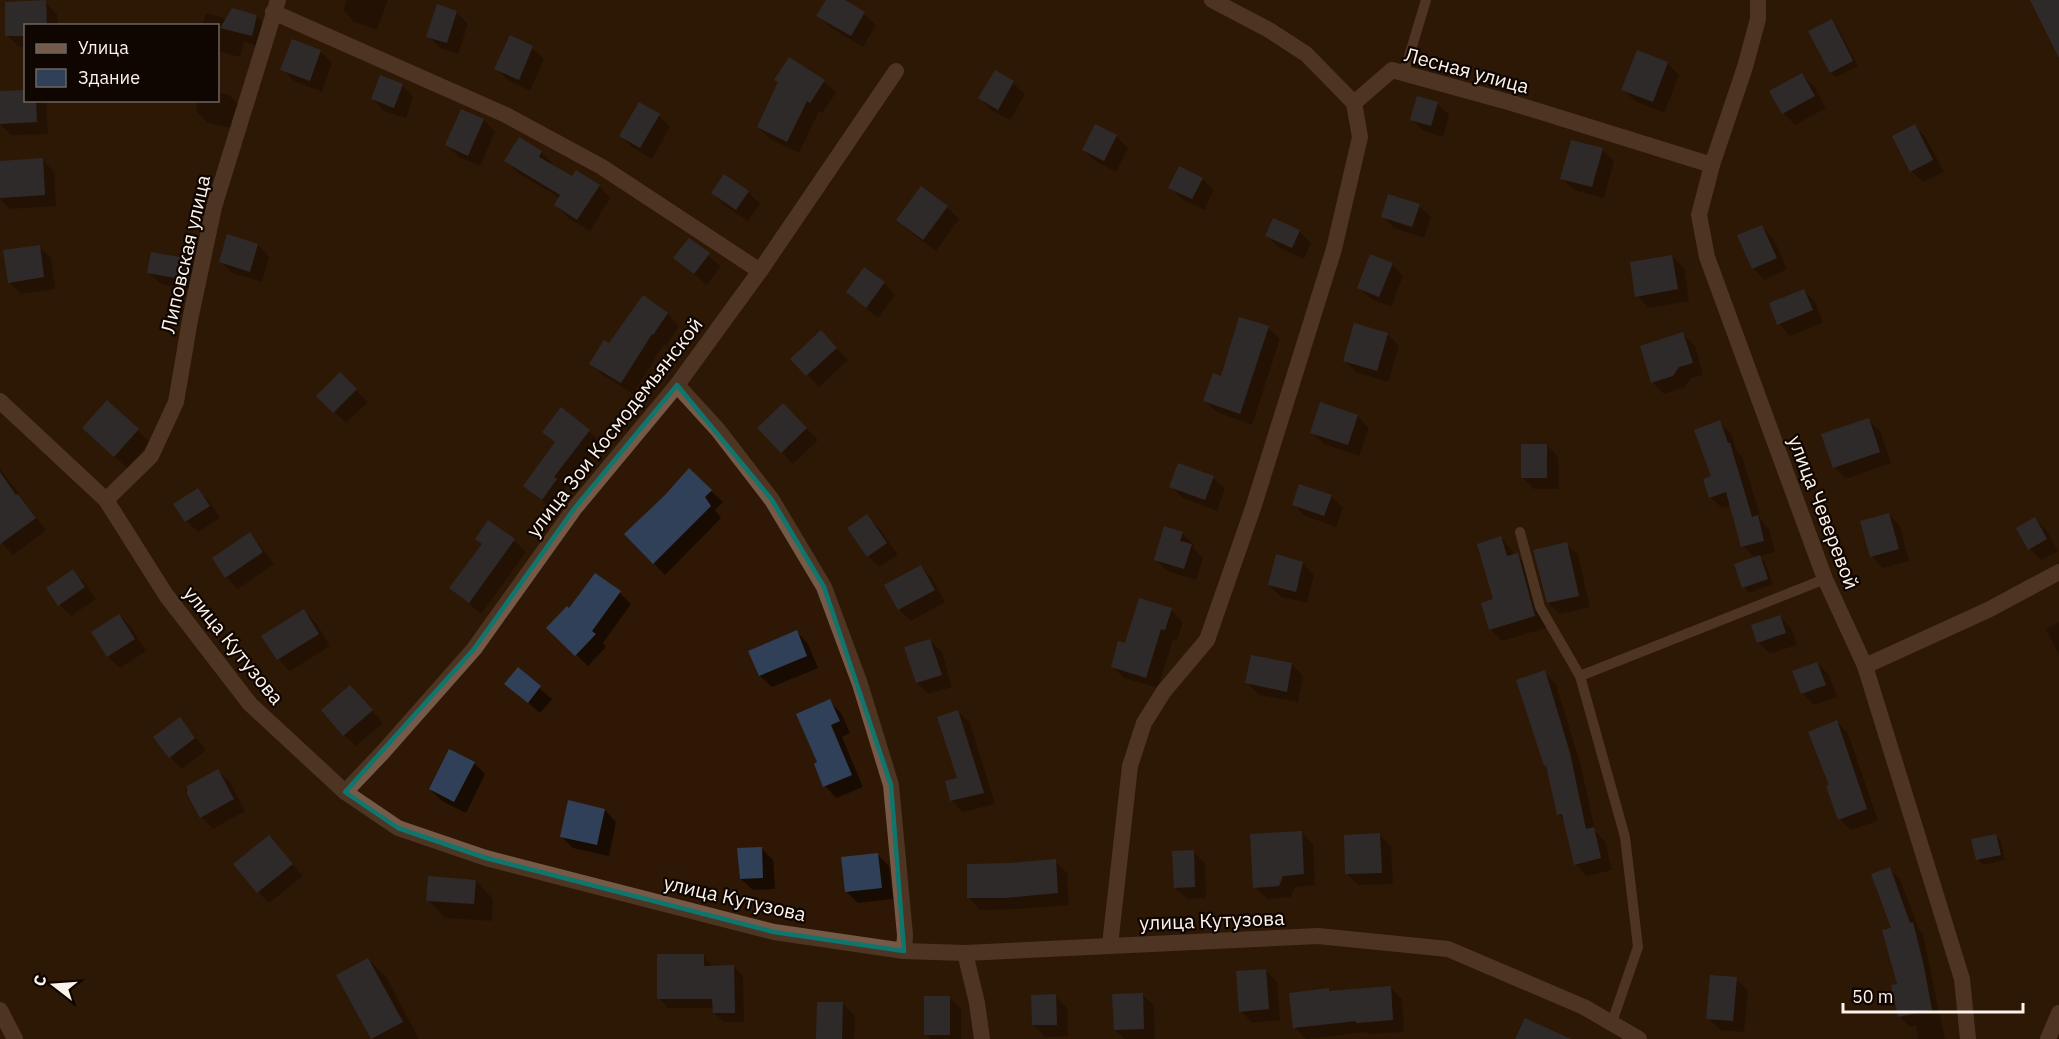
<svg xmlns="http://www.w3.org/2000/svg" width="2059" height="1039" font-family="'IBM Plex Sans',sans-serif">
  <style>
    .shadow { fill: #0007 }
    .building { fill: #304058 }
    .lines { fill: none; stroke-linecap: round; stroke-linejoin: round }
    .service { stroke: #765a47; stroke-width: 10 }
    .minor { stroke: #765a47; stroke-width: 16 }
    .marked { fill: none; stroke: #0f766e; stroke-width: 4.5; stroke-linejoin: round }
    .labels { text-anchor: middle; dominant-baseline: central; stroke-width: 4.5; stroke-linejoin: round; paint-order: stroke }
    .street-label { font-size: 20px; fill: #fdf3ec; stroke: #0f0602 }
  </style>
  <rect width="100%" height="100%" fill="#2e1705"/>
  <g class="shadow">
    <polygon points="347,0 388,0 377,30 354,22 343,10"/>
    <polygon points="828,0 842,0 864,14 876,25 863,47 830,27 818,16"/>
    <polygon points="45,2 57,14 58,26 26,26 26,47 19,47 7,35"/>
    <polygon points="456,12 468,24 458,54 440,48 428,36"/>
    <polygon points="206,13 227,19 257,16 268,28 263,47 244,42 240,57 218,51 218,26 202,26"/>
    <polygon points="1831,21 1837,26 1858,66 1836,77 1831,72"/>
    <polygon points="510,37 532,48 544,59 530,91 508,80 496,69"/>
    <polygon points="320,51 332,63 322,92 294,81 282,70"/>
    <polygon points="1667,63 1679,75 1664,113 1635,101 1623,90"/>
    <polygon points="995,72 1013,83 1025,94 1010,120 991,110 980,98"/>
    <polygon points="1802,75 1814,86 1826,108 1795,125 1784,114 1771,92"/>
    <polygon points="824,81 836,93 822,113 819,111 799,153 770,139 758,127"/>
    <polygon points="402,85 413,97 406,118 384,111 373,99"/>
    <polygon points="0,92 26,100 44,100 46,102 48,134 11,135 0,124"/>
    <polygon points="218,92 229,95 241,107 236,129 208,123 196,111 198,100 218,100"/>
    <polygon points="1437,103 1449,115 1443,137 1424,131 1412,120"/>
    <polygon points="462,111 484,120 495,132 480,166 459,157 447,145"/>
    <polygon points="659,116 670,127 652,159 633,148 621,136"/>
    <polygon points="1915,126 1926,138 1944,172 1923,182 1911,171"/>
    <polygon points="1116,136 1128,148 1116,172 1095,161 1083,149"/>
    <polygon points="1602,150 1614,161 1604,198 1574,190 1562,178"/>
    <polygon points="541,152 553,164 552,166 572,178 599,186 610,198 590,231 567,217 556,205 560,198 518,173 506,161"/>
    <polygon points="43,160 54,172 56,206 10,209 0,199 0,162"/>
    <polygon points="1202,179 1214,190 1204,210 1182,199 1170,187"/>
    <polygon points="922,188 947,207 959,219 936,251 910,232 898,220"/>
    <polygon points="748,192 760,204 748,221 724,205 713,193"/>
    <polygon points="1419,206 1431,217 1424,238 1394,228 1383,216"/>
    <polygon points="1761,226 1773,238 1787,269 1765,280 1753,268"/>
    <polygon points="1299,231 1311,243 1304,259 1278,247 1267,235"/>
    <polygon points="689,240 721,266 707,285 675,258"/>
    <polygon points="258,245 269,257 262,282 232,273 221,262"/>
    <polygon points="39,247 51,258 55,289 21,294 9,282"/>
    <polygon points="1672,256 1684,268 1689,301 1648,308 1637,296"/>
    <polygon points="191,261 202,272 199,291 161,284 149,273"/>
    <polygon points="1392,264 1403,276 1391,307 1371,299 1359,287"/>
    <polygon points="884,283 895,295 878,318 847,292"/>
    <polygon points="1804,290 1815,302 1823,322 1790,336 1779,324"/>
    <polygon points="643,297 668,314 679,326 666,346 664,344 633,394 603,375 591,364 609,345"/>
    <polygon points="1268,328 1280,339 1252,425 1217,412 1205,401"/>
    <polygon points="821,333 848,360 819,387 793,359"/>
    <polygon points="1387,334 1399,346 1388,382 1356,372 1345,361"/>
    <polygon points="1683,334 1695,346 1703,375 1691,378 1685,387 1664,394 1652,382"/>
    <polygon points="340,374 368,402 346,423 318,396"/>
    <polygon points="107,402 150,442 127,468 96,440"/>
    <polygon points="783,405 818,440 793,464 759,428"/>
    <polygon points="561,410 589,431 601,443 565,490 567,492 554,511 525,486 556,443 544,431"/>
    <polygon points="1357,416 1369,428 1359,456 1324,444 1312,432"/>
    <polygon points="1868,420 1880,431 1891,463 1846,479 1834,467"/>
    <polygon points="1719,422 1731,434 1738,453 1742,456 1761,520 1769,529 1775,552 1759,556 1765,562 1773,584 1749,593 1744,587 1755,558 1743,546 1731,505 1722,508 1710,497"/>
    <polygon points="1547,445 1558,457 1559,489 1534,489 1522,477"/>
    <polygon points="1179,465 1213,478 1225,489 1217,511 1183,498 1171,486"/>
    <polygon points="0,469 46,530 13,555 0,541"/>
    <polygon points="197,490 209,501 220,518 198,532 186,521"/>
    <polygon points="711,491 723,502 715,510 721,518 665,575 626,534"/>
    <polygon points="1331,496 1343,508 1336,527 1305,516 1294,505"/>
    <polygon points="1889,514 1900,526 1909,561 1883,568 1872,556"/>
    <polygon points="867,516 879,528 898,555 879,567 868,556"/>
    <polygon points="2035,519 2047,531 2058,551 2041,560 2030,549"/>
    <polygon points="489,523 514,540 526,552 481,614 451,588 483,545"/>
    <polygon points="1182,533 1194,545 1193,548 1203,558 1196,580 1167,571 1155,559"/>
    <polygon points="249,534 261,546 274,564 238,589 226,577"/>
    <polygon points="1501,538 1512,550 1514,556 1517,555 1529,567 1546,628 1502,641 1491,630 1482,604 1495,600"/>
    <polygon points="1566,544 1578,555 1590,607 1560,614 1548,603"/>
    <polygon points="1303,563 1314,575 1307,603 1281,597 1269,585"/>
    <polygon points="921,567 932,578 945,602 911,621 899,610 886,585"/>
    <polygon points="73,571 84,582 96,599 71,616 60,605"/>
    <polygon points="620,593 631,604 603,643 606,647 588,666 548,628 569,611"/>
    <polygon points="1171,610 1183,622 1177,641 1173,640 1158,688 1124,678 1112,666 1126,645"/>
    <polygon points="304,611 316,623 330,646 290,671 278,659"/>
    <polygon points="119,615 131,627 146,651 120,668 108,657 93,632"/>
    <polygon points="1780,617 1791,628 1797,645 1770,654 1758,642"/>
    <polygon points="2059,622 2059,655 2046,629"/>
    <polygon points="797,632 808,644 818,668 772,687 760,676 750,652"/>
    <polygon points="930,641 942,652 952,687 929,694 917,683"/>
    <polygon points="1817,663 1829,675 1837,697 1814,705 1803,694 1794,672"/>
    <polygon points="1292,664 1303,676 1298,702 1259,695 1247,683"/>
    <polygon points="518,670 552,699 540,713 506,683"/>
    <polygon points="1544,672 1556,684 1581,766 1595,831 1605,841 1612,870 1587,876 1575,864 1565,821 1558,814 1548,768 1545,765"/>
    <polygon points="361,698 383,723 356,746 344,735"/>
    <polygon points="829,701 841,713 850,733 842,737 863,787 836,798 825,786 819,763"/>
    <polygon points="958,711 970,723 995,804 963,812 951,800 959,780"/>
    <polygon points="180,719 206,750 182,769 170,757"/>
    <polygon points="1837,722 1848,733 1878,821 1851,830 1839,819 1831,786"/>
    <polygon points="474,763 485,774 466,813 442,801 430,789"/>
    <polygon points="218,771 230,782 245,811 213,829 201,817 185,789"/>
    <polygon points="605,810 616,822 609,856 573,848 561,836"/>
    <polygon points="1301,832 1313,844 1315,885 1295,887 1291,897 1267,899 1255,887"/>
    <polygon points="1379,834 1391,846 1393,884 1358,885 1347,874"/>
    <polygon points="1995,835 2001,841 2005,860 1983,865 1977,859"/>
    <polygon points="269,837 303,876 269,903 258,892"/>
    <polygon points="761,848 773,860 775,889 753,890 741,879"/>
    <polygon points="1193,852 1205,863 1206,898 1187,899 1175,888"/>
    <polygon points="877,854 889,866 893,899 858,903 846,891"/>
    <polygon points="1055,861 1067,873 1069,905 1016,909 980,910 969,898"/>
    <polygon points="1889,869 1900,879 1919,930 1923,934 1945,1039 1918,1039 1916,1025 1910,1027 1899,1016"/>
    <polygon points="476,881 493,899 492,921 445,918 428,900"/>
    <polygon points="704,956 713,967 734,967 743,976 744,1022 724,1022 714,1013 714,1008 668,1008 659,998"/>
    <polygon points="368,959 386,977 419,1039 373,1039 338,976"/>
    <polygon points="1265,970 1277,982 1280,1020 1252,1023 1241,1011"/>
    <polygon points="1736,979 1748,991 1744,1032 1720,1030 1708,1018"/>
    <polygon points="1391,988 1402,999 1404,1032 1369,1034 1367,1032 1306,1039 1295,1028 1329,990 1331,992"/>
    <polygon points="1142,994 1154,1006 1155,1039 1125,1039 1115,1030"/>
    <polygon points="1055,996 1067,1008 1068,1036 1045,1037 1034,1025"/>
    <polygon points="950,998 961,1009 961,1039 930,1039 926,1034"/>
    <polygon points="843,1004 855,1016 854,1039 818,1039"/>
  </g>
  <g class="building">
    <polygon points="46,0 47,26 26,26 26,36 5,36 5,2"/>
    <polygon points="826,0 845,0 865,12 851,36 816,16"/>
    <polygon points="2030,0 2059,0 2059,58"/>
    <polygon points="437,4 457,11 447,43 426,37"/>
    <polygon points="232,8 257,15 252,36 220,28"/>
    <polygon points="1832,19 1853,61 1830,73 1808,31"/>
    <polygon points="510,35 533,46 519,80 494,69"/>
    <polygon points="292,39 321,50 310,81 280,70"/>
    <polygon points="1637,50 1668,62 1653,102 1621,90"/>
    <polygon points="789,57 825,80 810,103 807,101 787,142 757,127 778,82 774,80"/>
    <polygon points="995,70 1014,81 998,110 978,98"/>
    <polygon points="1802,73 1815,96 1782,114 1769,91"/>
    <polygon points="380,75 403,84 394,108 371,99"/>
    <polygon points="26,90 26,100 36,100 37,122 0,124 0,91"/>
    <polygon points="1417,96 1438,102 1431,126 1410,120"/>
    <polygon points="639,102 660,114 640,148 619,136"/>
    <polygon points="461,109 484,119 468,156 445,145"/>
    <polygon points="1095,124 1117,135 1104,161 1082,150"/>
    <polygon points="1915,124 1933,160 1910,172 1892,136"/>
    <polygon points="519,137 542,151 539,157 572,176 576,170 600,185 577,220 554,205 560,195 504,161"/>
    <polygon points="1571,140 1603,148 1592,187 1560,179"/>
    <polygon points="43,158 45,195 0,198 0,161"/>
    <polygon points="1179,166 1203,178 1192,199 1168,188"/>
    <polygon points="724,174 749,191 736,210 711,193"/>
    <polygon points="921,186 948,206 923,240 896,220"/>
    <polygon points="1388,194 1420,204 1412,227 1381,217"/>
    <polygon points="1273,218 1300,230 1292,248 1265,236"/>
    <polygon points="1762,225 1777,258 1752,269 1737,235"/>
    <polygon points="227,234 258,244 250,272 219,262"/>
    <polygon points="689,238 710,253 694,274 673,258"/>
    <polygon points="40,245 44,277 8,283 3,250"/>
    <polygon points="151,252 191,259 188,280 147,273"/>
    <polygon points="1370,254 1393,263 1379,297 1357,288"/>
    <polygon points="1672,255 1678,289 1635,297 1630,262"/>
    <polygon points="864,267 885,282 866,308 846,292"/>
    <polygon points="1804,289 1813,310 1777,325 1769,303"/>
    <polygon points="643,295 668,313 653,335 652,334 621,383 589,364 604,340 609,343"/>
    <polygon points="1239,317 1269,326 1240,414 1203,401 1213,373 1221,376"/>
    <polygon points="1354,323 1388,333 1377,371 1343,361"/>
    <polygon points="821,330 837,348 806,376 790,359"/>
    <polygon points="1683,332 1693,363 1679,367 1673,376 1651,383 1640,346"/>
    <polygon points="340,372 357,389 333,413 316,396"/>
    <polygon points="107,400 139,429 114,457 82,428"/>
    <polygon points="1320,402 1358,415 1348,445 1310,433"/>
    <polygon points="783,403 807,428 781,453 757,428"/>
    <polygon points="561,407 590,430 554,477 557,479 542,500 523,486 555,442 542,432"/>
    <polygon points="1869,418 1880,452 1833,468 1821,434"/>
    <polygon points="1720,420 1728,443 1730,443 1752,517 1758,515 1764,541 1741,547 1726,492 1709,498 1703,479 1711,476 1694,430"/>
    <rect x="1521" y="444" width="26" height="34"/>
    <polygon points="1178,463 1214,476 1205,500 1169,487"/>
    <polygon points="689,468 712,490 705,497 711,506 653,564 624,534 665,495"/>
    <polygon points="0,472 16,495 18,494 36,518 0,544"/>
    <polygon points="1299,484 1332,495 1324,516 1292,505"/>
    <polygon points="198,488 210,506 185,522 173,504"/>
    <polygon points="1889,513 1899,549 1870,557 1860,521"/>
    <polygon points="867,514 887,543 867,557 847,528"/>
    <polygon points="2035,517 2047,539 2028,550 2016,528"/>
    <polygon points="488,520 515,539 469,603 449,588 482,544 475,539"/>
    <polygon points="1164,526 1183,532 1180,541 1192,544 1184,569 1154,560"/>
    <polygon points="250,532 263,552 225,578 212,558"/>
    <polygon points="1501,536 1507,556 1518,553 1535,616 1489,630 1481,603 1493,599 1477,544"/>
    <polygon points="1567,542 1579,596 1547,603 1533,550"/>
    <polygon points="1276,554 1303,562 1296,592 1268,585"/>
    <polygon points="1760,555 1768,579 1742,588 1734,564"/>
    <polygon points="921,565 935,590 898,610 884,585"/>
    <polygon points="73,569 85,587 58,606 46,588"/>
    <polygon points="595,573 621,591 592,631 596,634 575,656 546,628 567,606 569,608"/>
    <polygon points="1139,598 1172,608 1165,630 1161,629 1146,678 1111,667 1118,641 1125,643"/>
    <polygon points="304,609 319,634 277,660 261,636"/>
    <polygon points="119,614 135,639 107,657 91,632"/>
    <polygon points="1780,615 1786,633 1757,643 1751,625"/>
    <polygon points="797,630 807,656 759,676 748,651"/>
    <polygon points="930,639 942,675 916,683 904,647"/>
    <polygon points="1251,655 1292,663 1287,692 1245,683"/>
    <polygon points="1817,662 1826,685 1801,694 1792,671"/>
    <polygon points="518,667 541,686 528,703 504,684"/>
    <polygon points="1545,670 1570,753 1586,829 1594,827 1601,858 1574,865 1562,814 1557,815 1546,765 1544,766 1516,680"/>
    <polygon points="350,685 373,710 343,736 321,710"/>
    <polygon points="830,699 840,721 831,725 852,775 823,787 814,764 817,762 796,714"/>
    <polygon points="958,710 984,793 950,801 945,781 957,778 937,717"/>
    <polygon points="180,717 195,738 169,758 153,737"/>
    <polygon points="1837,720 1867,809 1838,820 1826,786 1829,785 1808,732"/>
    <polygon points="449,749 475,762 454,802 429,789"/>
    <polygon points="218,769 234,799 200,818 187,794 187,786"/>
    <polygon points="568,800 605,809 597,845 560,837"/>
    <polygon points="1302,831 1304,874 1283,876 1279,886 1253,888 1250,834"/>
    <polygon points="1380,833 1382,873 1345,874 1344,835"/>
    <polygon points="1996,834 2001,855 1976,860 1971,839"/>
    <polygon points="269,835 293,864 257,893 233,864"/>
    <polygon points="762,847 763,878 740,879 737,848"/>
    <polygon points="1194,850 1195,887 1174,888 1172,851"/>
    <polygon points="878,853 882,888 845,892 841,857"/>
    <polygon points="1056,859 1058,893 1004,898 967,898 967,864 1010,863"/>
    <polygon points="1890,867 1910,923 1913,922 1923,962 1932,1010 1898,1017 1891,985 1897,984 1882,930 1891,928 1871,874"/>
    <polygon points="428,876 476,880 474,904 426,901"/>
    <polygon points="657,954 704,954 704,966 734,965 735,1013 713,1013 712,999 657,999"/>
    <polygon points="368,958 403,1022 371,1039 336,975"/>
    <polygon points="1266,969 1269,1009 1239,1012 1236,971"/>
    <polygon points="1710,975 1737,977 1733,1021 1706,1019"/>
    <polygon points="1391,986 1393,1020 1356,1023 1356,1021 1293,1028 1289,993 1329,988 1329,991"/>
    <polygon points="1143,993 1144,1029 1114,1030 1112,994"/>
    <polygon points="1056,994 1057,1025 1032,1025 1031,995"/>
    <rect x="924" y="996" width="26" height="39"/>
    <polygon points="817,1002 843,1002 842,1039 816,1039"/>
    <polygon points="1525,1018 1571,1039 1515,1039"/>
  </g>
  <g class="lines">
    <g class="service">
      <polyline points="1404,73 1426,0"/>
      <polyline points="1520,532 1540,607 1580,676 1625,837 1638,947 1612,1022"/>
      <polyline points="1580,676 1825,579"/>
    </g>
    <g class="minor">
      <polyline points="1212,0 1269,30 1306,54 1354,103 1392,70 1512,103 1712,165"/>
      <polyline points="1758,0 1758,19 1745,67 1712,165 1699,215 1707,257 1825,579 1865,666 1962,979 1968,1039"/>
      <polyline points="273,12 506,115 602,167 760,271"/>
      <polyline points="677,385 718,430 772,500 824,587 860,684 891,785 905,935 904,951"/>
      <polyline points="0,401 106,500 166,595 250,704 345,792 398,828 486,858 774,932 904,951 965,953 1318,936 1448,949 1584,1007 1639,1039"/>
      <polyline points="106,500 151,456 176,402 190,320 214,207 278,0"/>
      <polyline points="1865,666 1988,610 2059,572"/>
      <polyline points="345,792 383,752 474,649 574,509 677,385 760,271 896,71"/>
      <polyline points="1110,945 1130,766 1144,723 1164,691 1207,640 1254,505 1334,249 1360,137 1354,103"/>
      <polyline points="965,953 977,1003 982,1039"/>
      <polyline points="0,1010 15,1039"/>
      <polyline points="2048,1039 2059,1013"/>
    </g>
  </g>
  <path d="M0 0H2059V1039H0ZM677 385 772 500 824 587 891 785 904 951 774 932 486 858 398 828 345 792 474 649 574 509Z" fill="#2e1705" fill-opacity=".55" fill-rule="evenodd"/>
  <path class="marked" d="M677 385 772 500 824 587 891 785 904 951 774 932 486 858 398 828 345 792 474 649 574 509Z"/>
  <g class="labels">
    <g class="street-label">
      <text transform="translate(1467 70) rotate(15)">Лесная улица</text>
      <text transform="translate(185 254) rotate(-77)">Липовская улица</text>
      <text transform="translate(614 427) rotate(-52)">улица Зои Космодемьянской</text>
      <text transform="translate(1824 512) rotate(69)">улица Чеверевой</text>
      <text transform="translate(234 645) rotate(51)">улица Кутузова</text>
      <text transform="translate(735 898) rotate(13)">улица Кутузова</text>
      <text transform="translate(1212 920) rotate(-2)">улица Кутузова</text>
    </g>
  </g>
  <rect x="24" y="24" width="195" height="78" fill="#0f0602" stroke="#6e6560" stroke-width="1.5"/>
  <rect x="36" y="44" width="30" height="9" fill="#765a47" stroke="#6e6560" stroke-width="1.5"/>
  <text x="78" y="54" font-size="18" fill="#fdf3ec">Улица</text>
  <rect x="36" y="69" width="30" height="18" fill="#304058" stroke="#6e6560" stroke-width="1.5"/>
  <text x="78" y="84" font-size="18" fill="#fdf3ec">Здание</text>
  <g transform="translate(54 985) rotate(287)" stroke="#0f0602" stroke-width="4.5" paint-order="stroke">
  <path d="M0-4.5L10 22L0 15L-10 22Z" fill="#fdf3ec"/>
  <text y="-9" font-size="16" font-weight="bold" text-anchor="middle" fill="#fdf3ec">С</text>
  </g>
  <path d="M1843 1003v9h180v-9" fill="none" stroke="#fdf3ec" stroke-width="3"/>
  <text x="1852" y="1003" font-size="18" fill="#fdf3ec" stroke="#0f0602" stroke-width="4.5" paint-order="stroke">50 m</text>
</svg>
